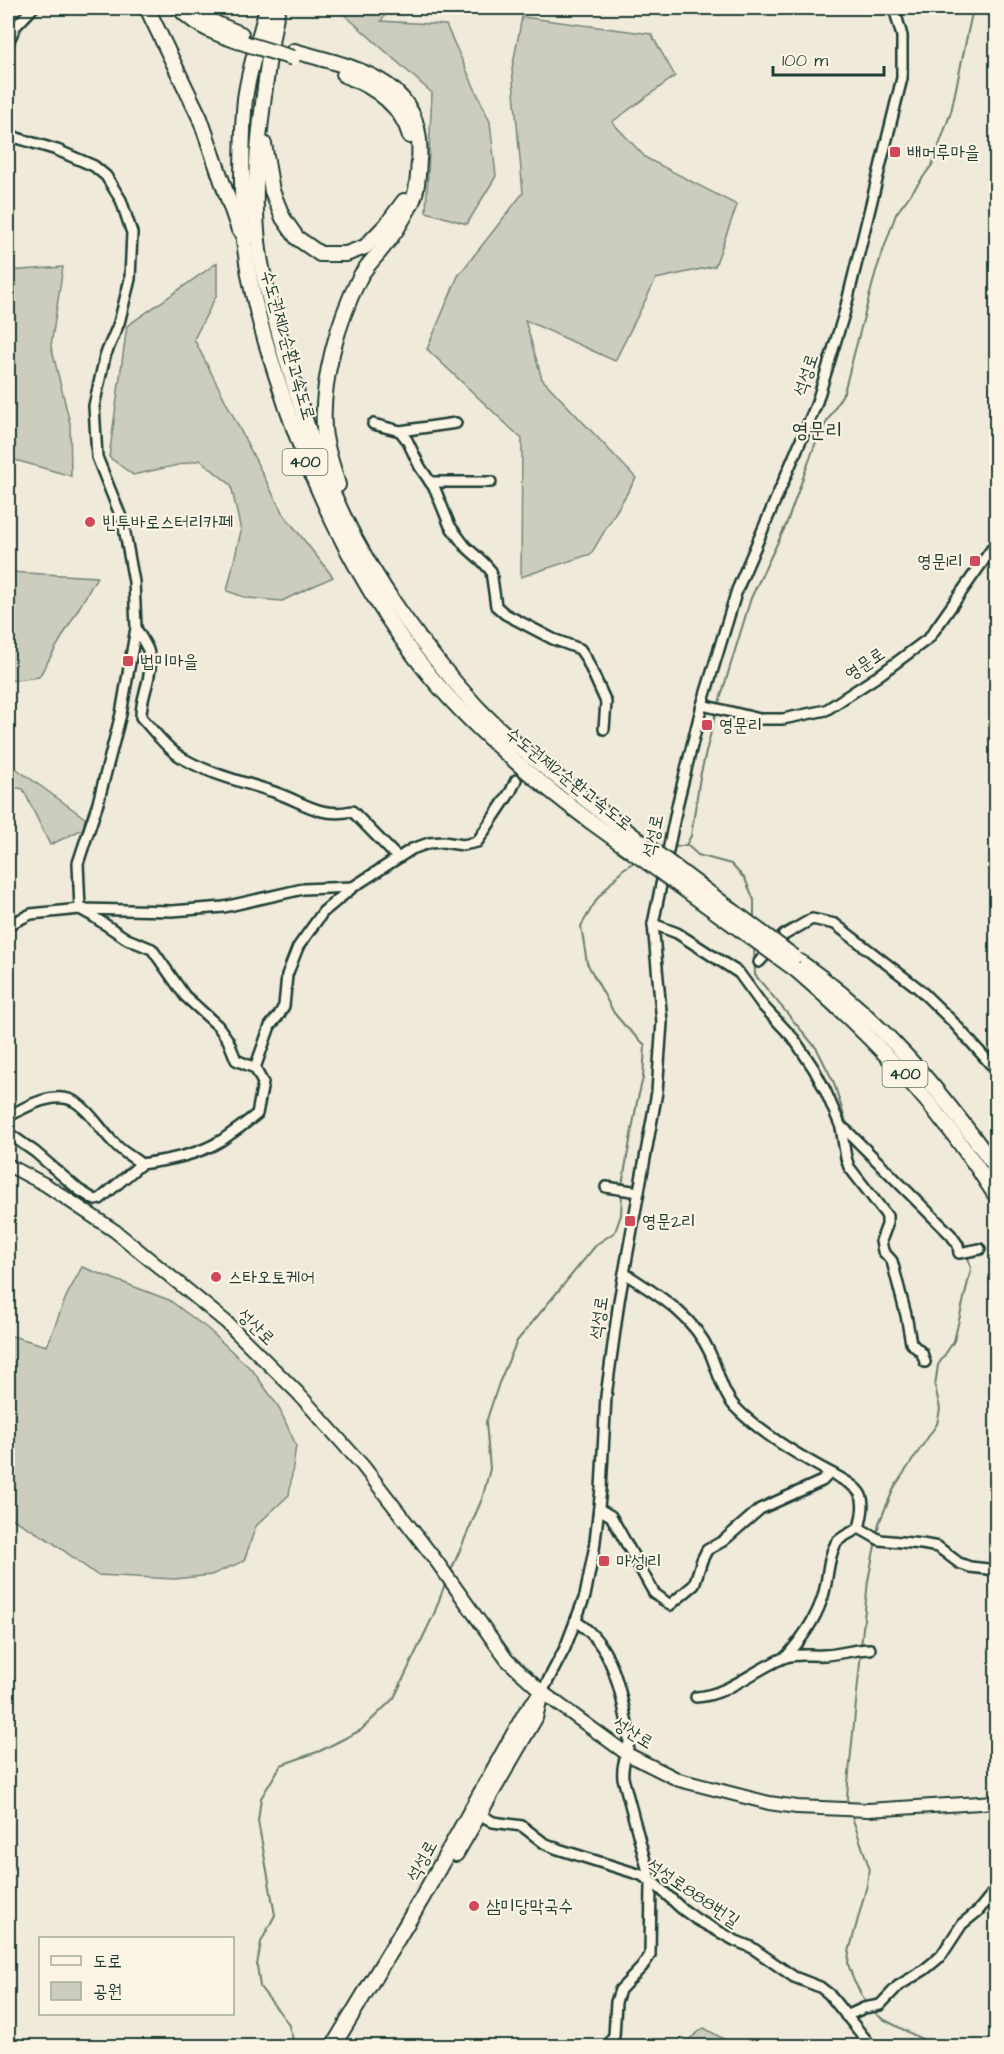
<svg xmlns="http://www.w3.org/2000/svg" width="1004" height="2054" font-family="'Architects Daughter','Poor Story',sans-serif">
  <style>
    .green { fill: #cccdbf; stroke: #76857a; stroke-width: 1.5 }
    .lines { fill: none; stroke-linecap: round; stroke-linejoin: round }
    .stream { stroke: #6c7d71; stroke-width: 2 }
    .minor-casing { stroke: #1f3d34; stroke-width: 14 }
    .major-casing { stroke: #1f3d34; stroke-width: 16 }
    .highway-casing { stroke: #1f3d34; stroke-width: 18 }
    .minor { stroke: #fcf5e5; stroke-width: 9 }
    .major { stroke: #fcf5e5; stroke-width: 12 }
    .highway { stroke: #fcf5e5; stroke-width: 14 }
    .highway-bridge-casing { stroke: #1f3d34; stroke-width: 18; stroke-linecap: butt }
    .highway-bridge { stroke: #fcf5e5; stroke-width: 14 }
    .poi-dot { fill: #d1495b; stroke: #fcf5e5; stroke-width: 2 }
    .labels { text-anchor: middle; dominant-baseline: central; stroke-width: 4.5; stroke-linejoin: round; paint-order: stroke }
    .shield { fill: #fcf5e5; stroke: #617469; stroke-width: 1.5 }
    .shield-label { font-size: 16px; font-weight: bold; fill: #1f3d34 }
    .poi-label { font-size: 18px; fill: #1f3d34; stroke: #fcf5e5; text-anchor: start }
    .street-label { font-size: 18px; fill: #1f3d34; stroke: #fcf5e5 }
    .quarter-label { font-size: 21px; fill: #1f3d34; stroke: #fcf5e5 }
  </style>
  <rect width="100%" height="100%" fill="#efeada"/>
  <filter id="ink" filterUnits="userSpaceOnUse"><feTurbulence type="fractalNoise" baseFrequency=".0167" numOctaves="2"/><feDisplacementMap in="SourceGraphic" scale="12" xChannelSelector="R" yChannelSelector="G"/><feConvolveMatrix kernelMatrix="1 2 1 2 8 2 1 2 1" color-interpolation-filters="sRGB"/></filter>
  <g filter="url(#ink)">
    <g class="green">
      <polygon points="337,8 390,8 381,21 446,25 490,122 496,176 467,224 426,212 432,93"/>
      <polygon points="522,17 651,34 675,76 612,122 646,158 737,205 715,266 656,279 615,361 525,320 542,379 636,478 591,554 521,577 522,439 427,349 458,276 523,193 512,69"/>
      <polygon points="217,263 217,294 194,339 282,512 333,577 282,601 247,598 227,591 241,531 231,485 200,460 133,475 109,457 127,326"/>
      <polygon points="63,267 51,346 70,423 71,476 8,458 8,271"/>
      <polygon points="8,572 97,577 39,677 8,681"/>
      <polygon points="8,754 14,767 85,818 83,829 50,845 23,789 8,786"/>
      <polygon points="82,1267 169,1300 208,1329 253,1371 278,1406 296,1445 289,1495 256,1526 244,1561 211,1575 175,1579 97,1575 49,1540 8,1516 8,1335 47,1346 66,1297"/>
      <polygon points="704,2028 736,2046 680,2046"/>
    </g>
    <g class="lines">
      <g class="stream">
        <polyline points="718,706 751,598 786,525 817,439 844,392 876,271 896,214 932,165 951,112 973,8"/>
        <polyline points="687,845 698,855 731,864 745,879 754,900 754,919"/>
        <polyline points="671,848 686,845 691,836 700,777 716,711"/>
        <polyline points="754,946 755,975 817,1049 834,1083 846,1122 924,1201"/>
        <polyline points="622,1185 637,1102 643,1078 645,1045 625,1026 614,1013 587,963 581,926 597,899 622,870 637,860"/>
        <polyline points="955,1233 964,1242 965,1248"/>
        <polyline points="877,1535 879,1523 895,1486 937,1424 940,1409 935,1386 938,1365 954,1341 971,1269 967,1253"/>
        <polyline points="450,1573 482,1499 490,1469 486,1422 499,1383 517,1341 597,1244 615,1232 621,1215 622,1194"/>
        <polyline points="861,1647 868,1581 876,1540"/>
        <polyline points="849,1805 847,1799 848,1783 861,1653"/>
        <polyline points="851,1814 869,1867 867,1885 849,1952 848,1964 854,1981 867,2005"/>
        <polyline points="871,2009 881,2018 935,2046"/>
        <polyline points="295,2046 288,2023 260,1987 257,1965 261,1942 275,1915 258,1821 261,1798 281,1765 320,1751 361,1730 394,1698 434,1614 445,1584"/>
      </g>
      <defs>
        <g id="minor">
          <polyline points="8,43 15,27 33,8"/>
          <polyline points="8,132 17,138 57,150 94,166 106,176 121,200 132,233 130,279 119,323 105,356 94,406 97,457 123,522 134,582 136,628 121,714 98,803 78,863 80,909 172,911 224,907 303,889 353,887"/>
          <polyline points="373,424 400,431 407,440 420,467 435,489 450,526 465,546 483,562 491,571 496,606 505,614 553,639 580,649 586,658 606,702 604,729"/>
          <polyline points="400,431 456,423"/>
          <polyline points="430,482 491,482"/>
          <path d="M136 628C140 636 145 643 148 650 156 672 140 696 141 717 154 731 168 750 184 759 212 775 244 782 274 792 304 802 319 818 352 811L398 858"/>
          <polyline points="702,705 760,719 783,719 826,710 878,676 929,638 996,543"/>
          <polyline points="653,924 677,933 739,973 763,1006 794,1039 814,1069 825,1090 841,1127 847,1131 951,1235 958,1245 959,1253 980,1249"/>
          <path d="M8 925 31 914 80 909 91 915 127 939 152 949 185 996 218 1026 228 1040 236 1060 255 1068 263 1083 257 1114C246 1123 234 1132 222 1140 198 1155 169 1160 141 1164 133 1157 122 1152 115 1144 102 1132 92 1113 77 1103 57 1089 26 1106 8 1117"/>
          <polyline points="759,962 784,935 812,919 835,924 918,988 952,1021 996,1070"/>
          <polyline points="255,1068 270,1026 279,1015 284,1006 287,975 298,947 323,912 353,887 412,849 429,843 443,842 463,845 477,842 511,791 516,780"/>
          <polyline points="841,1127 846,1158 849,1167 887,1216 887,1225 881,1241 883,1251 892,1261 906,1315 911,1343 922,1353 925,1362"/>
          <polyline points="8,1133 35,1152 79,1190 95,1200 100,1199 141,1164"/>
          <polyline points="606,1187 639,1192"/>
          <path d="M624 1273C658 1295 693 1315 710 1353 718 1371 722 1392 735 1407 759 1432 803 1458 833 1474 862 1490 868 1494 859 1528 853 1532 840 1537 836 1543 826 1561 829 1583 821 1602 814 1622 800 1641 786 1657"/>
          <polyline points="599,1509 611,1516 654,1593 670,1605 694,1585 702,1560 707,1550 723,1541 760,1509 822,1481 830,1473"/>
          <polyline points="859,1528 880,1540 922,1544 938,1547 959,1563 970,1567 996,1570"/>
          <path d="M575 1621C606 1639 617 1675 624 1709 626 1719 629 1731 629 1741 628 1756 621 1762 623 1778L651 1883 650 1955 642 1967 620 1990 616 2002 614 2036 608 2046"/>
          <polyline points="542,1692 565,1648 585,1596 594,1550 601,1489 606,1396 619,1301 657,1092 662,1022 653,924 678,802 702,705 737,590 816,405 844,314 902,78 902,36 894,8"/>
          <path d="M696 1697C727 1696 758 1667 786 1657 798 1653 811 1656 823 1655 839 1655 854 1649 870 1649"/>
          <polyline points="476,1812 493,1822 522,1826 544,1843 558,1849 641,1875 655,1884 681,1908 696,1919 736,1941 751,1947 794,1977 820,1987 829,1994 871,2046"/>
          <polyline points="846,2016 864,2008 880,2005 898,1986 924,1970 941,1956 962,1924 978,1911 996,1889"/>
        </g>
        <polyline id="major" points="8,1165 46,1185 115,1231 226,1322 297,1392 363,1466 437,1562 507,1660 542,1692 627,1754 679,1780 769,1803 797,1807 868,1810 996,1802"/>
        <g id="highway">
          <polyline points="147,8 200,118 239,230"/>
          <path d="M179 8C198 28 221 36 247 44"/>
          <polyline points="190,8 217,24 241,34"/>
          <path d="M267 8C260 37 249 68 245 99 242 129 242 161 242 192 243 211 242 230 245 248 250 291 263 334 276 375 310 485 358 588 431 677 477 732 532 778 590 821"/>
          <path d="M278 8C272 31 269 56 266 80 259 133 252 188 258 241 261 276 273 310 282 344 299 402 316 459 342 513 374 581 425 651 476 706 513 745 557 777 599 810"/>
          <path d="M294 51C355 68 426 80 419 160 418 174 418 191 411 204 403 220 393 236 381 250 374 259 364 268 359 279 338 321 321 381 324 428 325 447 333 466 338 485"/>
          <path d="M344 75C374 86 401 104 410 136"/>
          <polyline points="264,144 272,191 283,218 297,238 320,254 346,254 365,247 387,224 404,201"/>
          <path d="M800 962C879 1017 940 1090 996 1168"/>
          <path d="M795 969C874 1037 941 1108 996 1196"/>
          <polyline points="456,1854 535,1718 540,1697"/>
          <polyline points="333,2046 421,1900 526,1712 542,1692"/>
        </g>
      </defs>
      <use href="#minor" class="minor-casing"/>
      <use href="#major" class="major-casing"/>
      <use href="#highway" class="highway-casing"/>
      <use href="#minor" class="minor"/>
      <use href="#major" class="major"/>
      <use href="#highway" class="highway"/>
      <defs>
        <g id="highway-bridge">
          <polyline points="247,44 293,58"/>
          <polyline points="599,810 794,957"/>
          <polyline points="590,821 795,969"/>
        </g>
      </defs>
      <use href="#highway-bridge" class="highway-bridge-casing"/>
      <use href="#highway-bridge" class="highway-bridge"/>
    </g>
  </g>
  <g class="poi-dot">
    <rect x="889" y="146" width="12" height="12" rx="3"/>
    <circle cx="90" cy="522" r="6"/>
    <rect x="969" y="555" width="12" height="12" rx="3"/>
    <rect x="122" y="655" width="12" height="12" rx="3"/>
    <rect x="701" y="719" width="12" height="12" rx="3"/>
    <rect x="624" y="1215" width="12" height="12" rx="3"/>
    <circle cx="216" cy="1277" r="6"/>
    <rect x="598" y="1555" width="12" height="12" rx="3"/>
    <circle cx="474" cy="1906" r="6"/>
  </g>
  <g class="labels">
    <g class="shield">
      <rect x="282.5" y="449" width="45" height="26" rx="4.5"/>
      <rect x="882.5" y="1061" width="45" height="26" rx="4.5"/>
    </g>
    <g class="shield-label">
      <text x="305" y="462">400</text>
      <text x="905" y="1074">400</text>
    </g>
    <g class="poi-label">
      <text x="907" y="152">배머루마을</text>
      <text x="102" y="522">빈투바로스터리카페</text>
      <text x="963" y="561" text-anchor="end">영문1리</text>
      <text x="140" y="661">법미마을</text>
      <text x="719" y="725">영문리</text>
      <text x="642" y="1221">영문2리</text>
      <text x="228" y="1277">스타오토케어</text>
      <text x="616" y="1561">마성1리</text>
      <text x="486" y="1906">삼미당막국수</text>
    </g>
    <g class="street-label">
      <text transform="translate(288 345) rotate(74)">수도권제2순환고속도로</text>
      <text transform="translate(806 375) rotate(-72)">석성로</text>
      <text transform="translate(865 664) rotate(-34)">영문로</text>
      <text transform="translate(569 779) rotate(38)">수도권제2순환고속도로</text>
      <text transform="translate(653 836) rotate(-78)">석성로</text>
      <text transform="translate(599 1318) rotate(-82)">석성로</text>
      <text transform="translate(256 1327) rotate(44)">성산로</text>
      <text transform="translate(633 1733) rotate(32)">성산로</text>
      <text transform="translate(422 1861) rotate(-61)">석성로</text>
      <text transform="translate(693 1893) rotate(34)">석성로888번길</text>
    </g>
    <g class="quarter-label">
      <text x="817" y="430">영문리</text>
    </g>
  </g>
  <rect width="1004" height="2054" fill="none" stroke="#fcf5e5" stroke-width="30"/>
  <rect x="15" y="15" width="974" height="2024" fill="none" stroke="#1f3d34" stroke-width="2" filter="url(#ink)"/>
  <rect x="39" y="1937" width="195" height="78" fill="#fcf5e5" stroke="#a4ab9e" stroke-width="1.5"/>
  <rect x="51" y="1956" width="30" height="9" fill="#fcf5e5" stroke="#a4ab9e" stroke-width="1.5"/>
  <text x="93" y="1967" font-size="18" fill="#1f3d34">도로</text>
  <rect x="51" y="1982" width="30" height="18" fill="#cccdbf" stroke="#a4ab9e" stroke-width="1.5"/>
  <text x="93" y="1997" font-size="18" fill="#1f3d34">공원</text>
  <path d="M773 66v9h111v-9" fill="none" stroke="#1f3d34" stroke-width="3"/>
  <text x="782" y="66" font-size="18" fill="#1f3d34" stroke="#fcf5e5" stroke-width="4.5" paint-order="stroke">100 m</text>
</svg>
